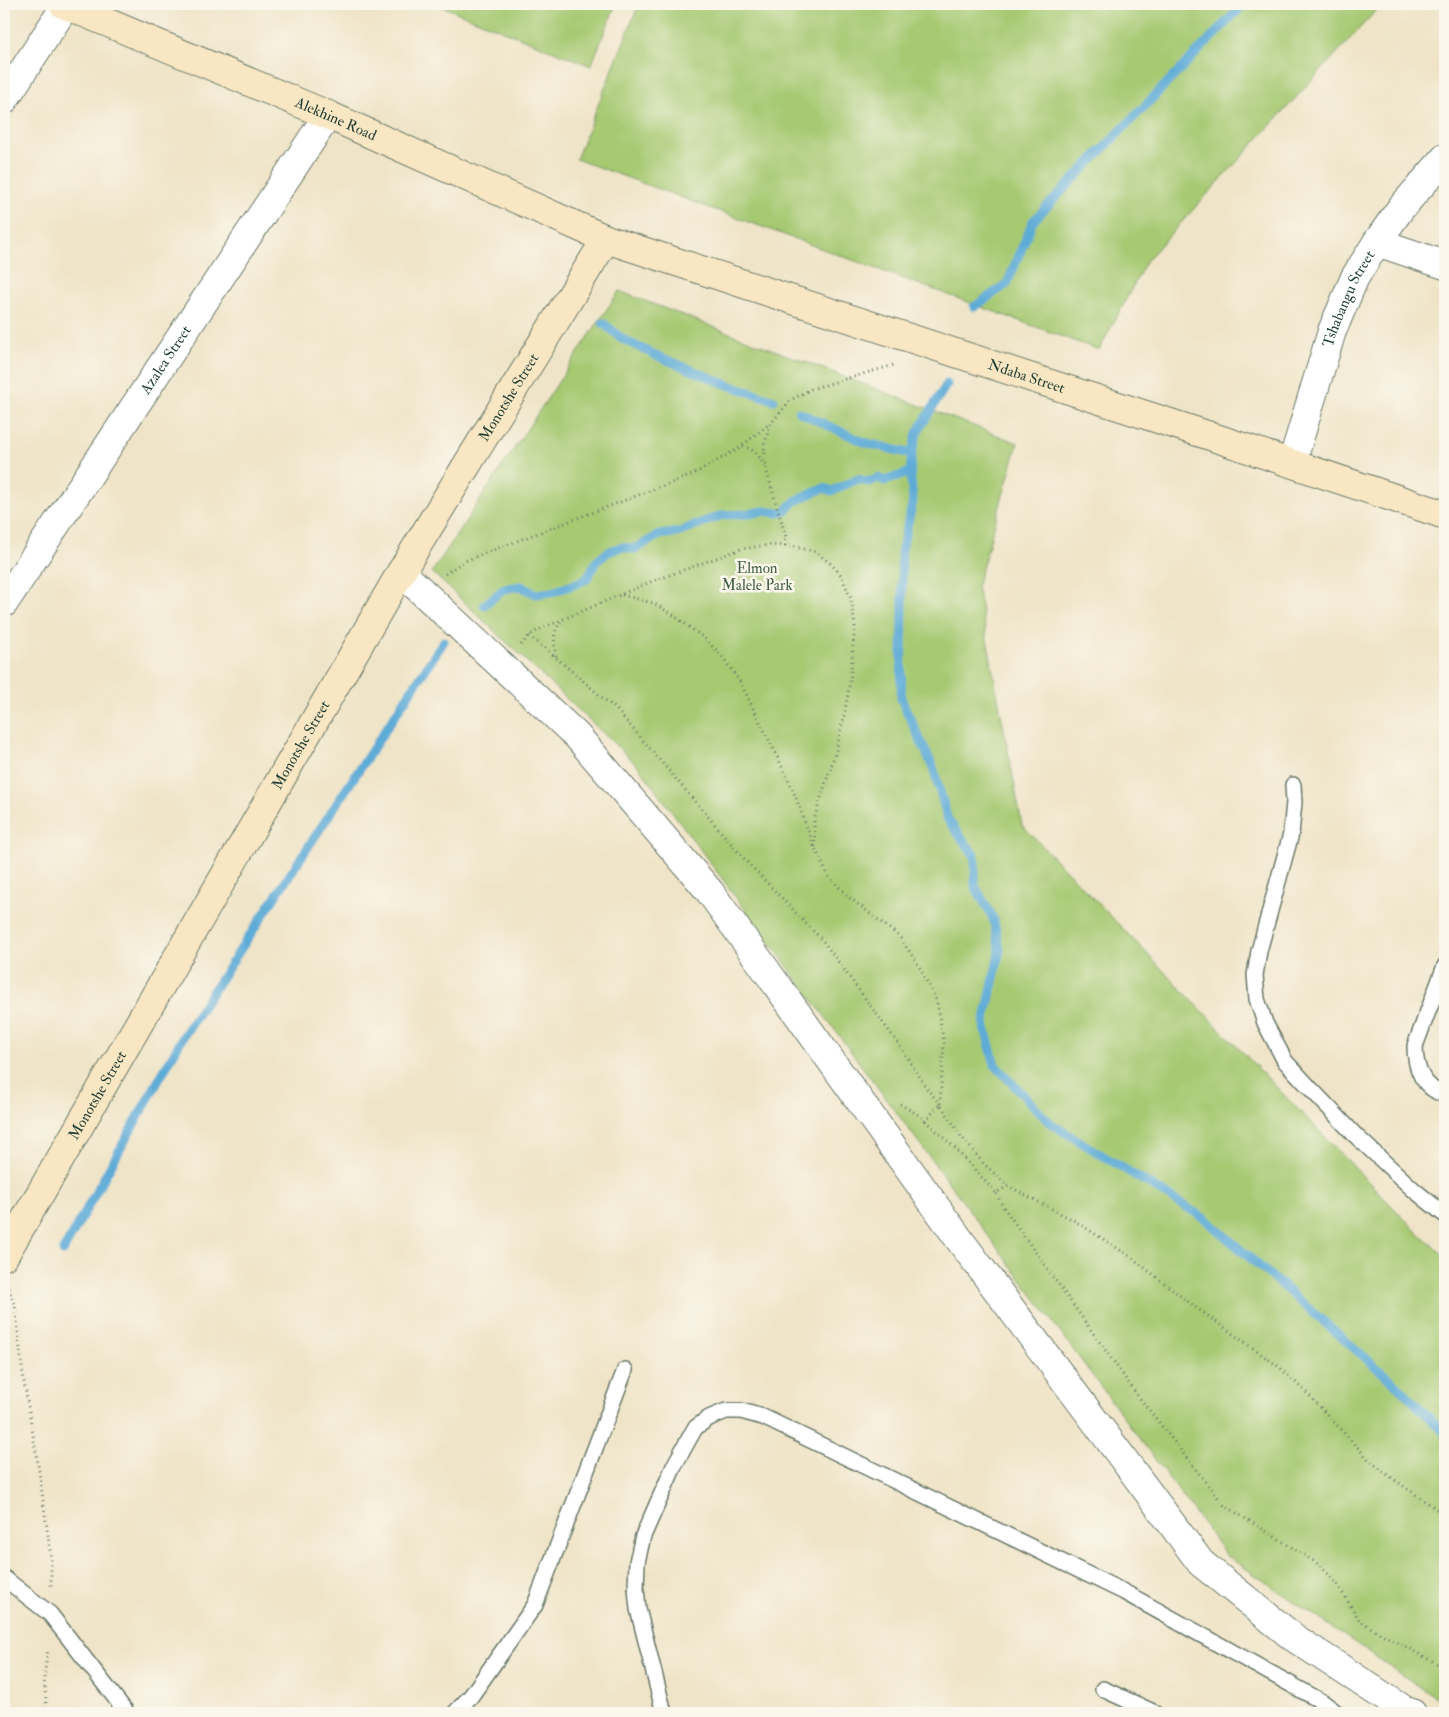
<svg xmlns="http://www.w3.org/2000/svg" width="1449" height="1717" font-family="'IM FELL Double Pica',serif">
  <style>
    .green { fill: #a6c972; stroke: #628353 }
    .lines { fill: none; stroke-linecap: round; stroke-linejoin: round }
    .stream { stroke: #5dabd7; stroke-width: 9 }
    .lane-casing { stroke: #687767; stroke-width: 18 }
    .street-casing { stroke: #687767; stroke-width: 30 }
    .secondary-casing { stroke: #687767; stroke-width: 30 }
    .path { stroke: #687767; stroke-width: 3; stroke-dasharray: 1 4; stroke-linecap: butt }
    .lane { stroke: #fff; stroke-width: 15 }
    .street { stroke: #fff; stroke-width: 28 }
    .secondary { stroke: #f9e7c3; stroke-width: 28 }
    .labels { text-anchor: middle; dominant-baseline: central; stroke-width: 5; stroke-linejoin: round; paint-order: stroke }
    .street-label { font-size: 15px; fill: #1f3d34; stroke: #fbf7ec }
    .park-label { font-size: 15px; fill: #416044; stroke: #fbf7ec }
  </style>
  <rect width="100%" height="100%" fill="#fbf7ec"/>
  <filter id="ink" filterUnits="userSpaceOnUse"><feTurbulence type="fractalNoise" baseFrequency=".02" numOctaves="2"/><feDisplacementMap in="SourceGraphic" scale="10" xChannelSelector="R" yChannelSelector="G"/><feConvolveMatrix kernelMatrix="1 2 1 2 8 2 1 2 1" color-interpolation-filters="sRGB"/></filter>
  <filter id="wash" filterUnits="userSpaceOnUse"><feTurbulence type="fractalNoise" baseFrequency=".0096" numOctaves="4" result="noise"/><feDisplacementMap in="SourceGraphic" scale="20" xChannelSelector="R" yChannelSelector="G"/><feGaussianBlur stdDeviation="1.12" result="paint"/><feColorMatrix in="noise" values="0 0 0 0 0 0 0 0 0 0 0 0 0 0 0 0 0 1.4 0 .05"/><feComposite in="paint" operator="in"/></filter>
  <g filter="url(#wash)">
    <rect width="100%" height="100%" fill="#efe4c7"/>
    <g class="green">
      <polygon points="436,4 616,4 591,66"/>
      <polygon points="639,4 1382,4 1147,260 1099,350 576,159"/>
      <polygon points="619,291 1018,443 977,586 1022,825 1422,1237 1445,1256 1445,1704 1227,1556 638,766 432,572"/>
    </g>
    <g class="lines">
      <g class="stream">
        <polyline points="974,307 1007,284 1033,221 1244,4"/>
        <polyline points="603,323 624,340 655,355 728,385 774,400"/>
        <polyline points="947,384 917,433 912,454 910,472 913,501 901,553 903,606 901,699 933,767 948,820 975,856 975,886 993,918 1000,950 984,1024 995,1065 1050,1123 1204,1218 1399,1387 1445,1433"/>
        <polyline points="799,412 866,443 912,454"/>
        <polyline points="484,605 504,589 521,586 535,594 552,592 573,585 587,579 596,562 608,552 621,547 635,549 659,535 680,532 693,526 723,515 748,514 764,511 778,513 786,511 795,501 824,488 832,491 858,479 869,482 878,478 885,481 910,472"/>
        <polyline points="63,1251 184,1035 444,641"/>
      </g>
    </g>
  </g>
  <g filter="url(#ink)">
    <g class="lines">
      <defs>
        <g id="lane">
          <polyline points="1293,785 1294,802 1291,834 1259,951 1255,975 1257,999 1265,1023 1285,1061 1311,1089 1355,1135 1414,1190 1445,1215"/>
          <path d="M1445 966 1415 1046C1415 1069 1423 1088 1445 1095"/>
          <polyline points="4,1578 50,1614 127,1713"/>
          <polyline points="1103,1689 1155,1713"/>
          <polyline points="455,1713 471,1696 535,1605 625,1370"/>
          <polyline points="664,1713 638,1609 636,1588 637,1562 643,1536 675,1464 695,1428 709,1418 726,1411 741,1411 763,1417 1124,1592 1321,1701 1337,1713"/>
        </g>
        <g id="street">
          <polyline points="4,100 66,5"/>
          <polyline points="1377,242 1445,265"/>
          <path id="s1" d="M1292 463 1332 331 1355 277 1377 242 1401 208 1445 158"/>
          <polyline points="401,572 577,736 710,892 959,1239 1201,1563 1293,1637 1406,1711 1412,1713"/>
          <path id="s2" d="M4 603 328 115"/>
        </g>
        <g id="secondary">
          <path id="s3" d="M63 4 328 115 606 239 1204 434 1445 515"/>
          <path id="s4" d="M4 1256 401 572 606 239"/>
        </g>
      </defs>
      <use href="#lane" class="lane-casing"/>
      <use href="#street" class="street-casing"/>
      <use href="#secondary" class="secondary-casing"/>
      <g class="path">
        <polyline points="743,445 769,424"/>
        <polyline points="785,546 786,537 766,469 764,445 771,423 791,400 811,389 894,365"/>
        <path d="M445 574 464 561 692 475 743 446C756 450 760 457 766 469"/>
        <polyline points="622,595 653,603 672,614 704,638 721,655 740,682 772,746 793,790 813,844 828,876 850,898 899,936 919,966 937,1002 944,1043 940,1104"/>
        <polyline points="529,636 547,650 616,709 747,862 823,941 900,1046 928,1090 940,1104"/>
        <polyline points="521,645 529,636 538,630 648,583 741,549 769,545 792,546 816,552 831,564 841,575 851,599 855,625 850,681 845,711 836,751 814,819 815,848"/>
        <path d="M556 656C554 644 552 631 561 622"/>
        <polyline points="900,1104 920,1116 953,1146 996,1193"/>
        <polyline points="925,1121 940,1104 961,1136 983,1163 1008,1186"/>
        <polyline points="6,1284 15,1304 23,1376 38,1464 51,1557 51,1586"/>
        <polyline points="1445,1515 1392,1478 1370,1461 1308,1394 1278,1366 1191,1304 1131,1257 1075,1221 1008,1186 996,1193 1002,1205 1138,1396 1224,1505 1320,1565 1337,1584 1360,1621 1378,1632 1445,1668"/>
        <polyline points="47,1713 44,1677 48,1649"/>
      </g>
      <use href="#lane" class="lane"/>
      <use href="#street" class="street"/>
      <use href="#secondary" class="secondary"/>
    </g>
  </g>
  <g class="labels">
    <g class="street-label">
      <text stroke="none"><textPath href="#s3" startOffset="296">Alekhine Road</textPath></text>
      <text stroke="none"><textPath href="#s1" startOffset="174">Tshabangu Street</textPath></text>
      <text stroke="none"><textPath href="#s2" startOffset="292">Azalea Street</textPath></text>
      <text stroke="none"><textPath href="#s3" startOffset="1034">Ndaba Street</textPath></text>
      <text stroke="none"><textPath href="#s4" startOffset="996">Monotshe Street</textPath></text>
      <text stroke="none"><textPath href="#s4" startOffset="591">Monotshe Street</textPath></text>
      <text stroke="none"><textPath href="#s4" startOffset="186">Monotshe Street</textPath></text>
    </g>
    <g class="park-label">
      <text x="757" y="568">Elmon<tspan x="757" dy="17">Malele Park</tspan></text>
    </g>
  </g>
  <rect width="1449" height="1717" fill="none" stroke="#fbf7ec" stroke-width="20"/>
</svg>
